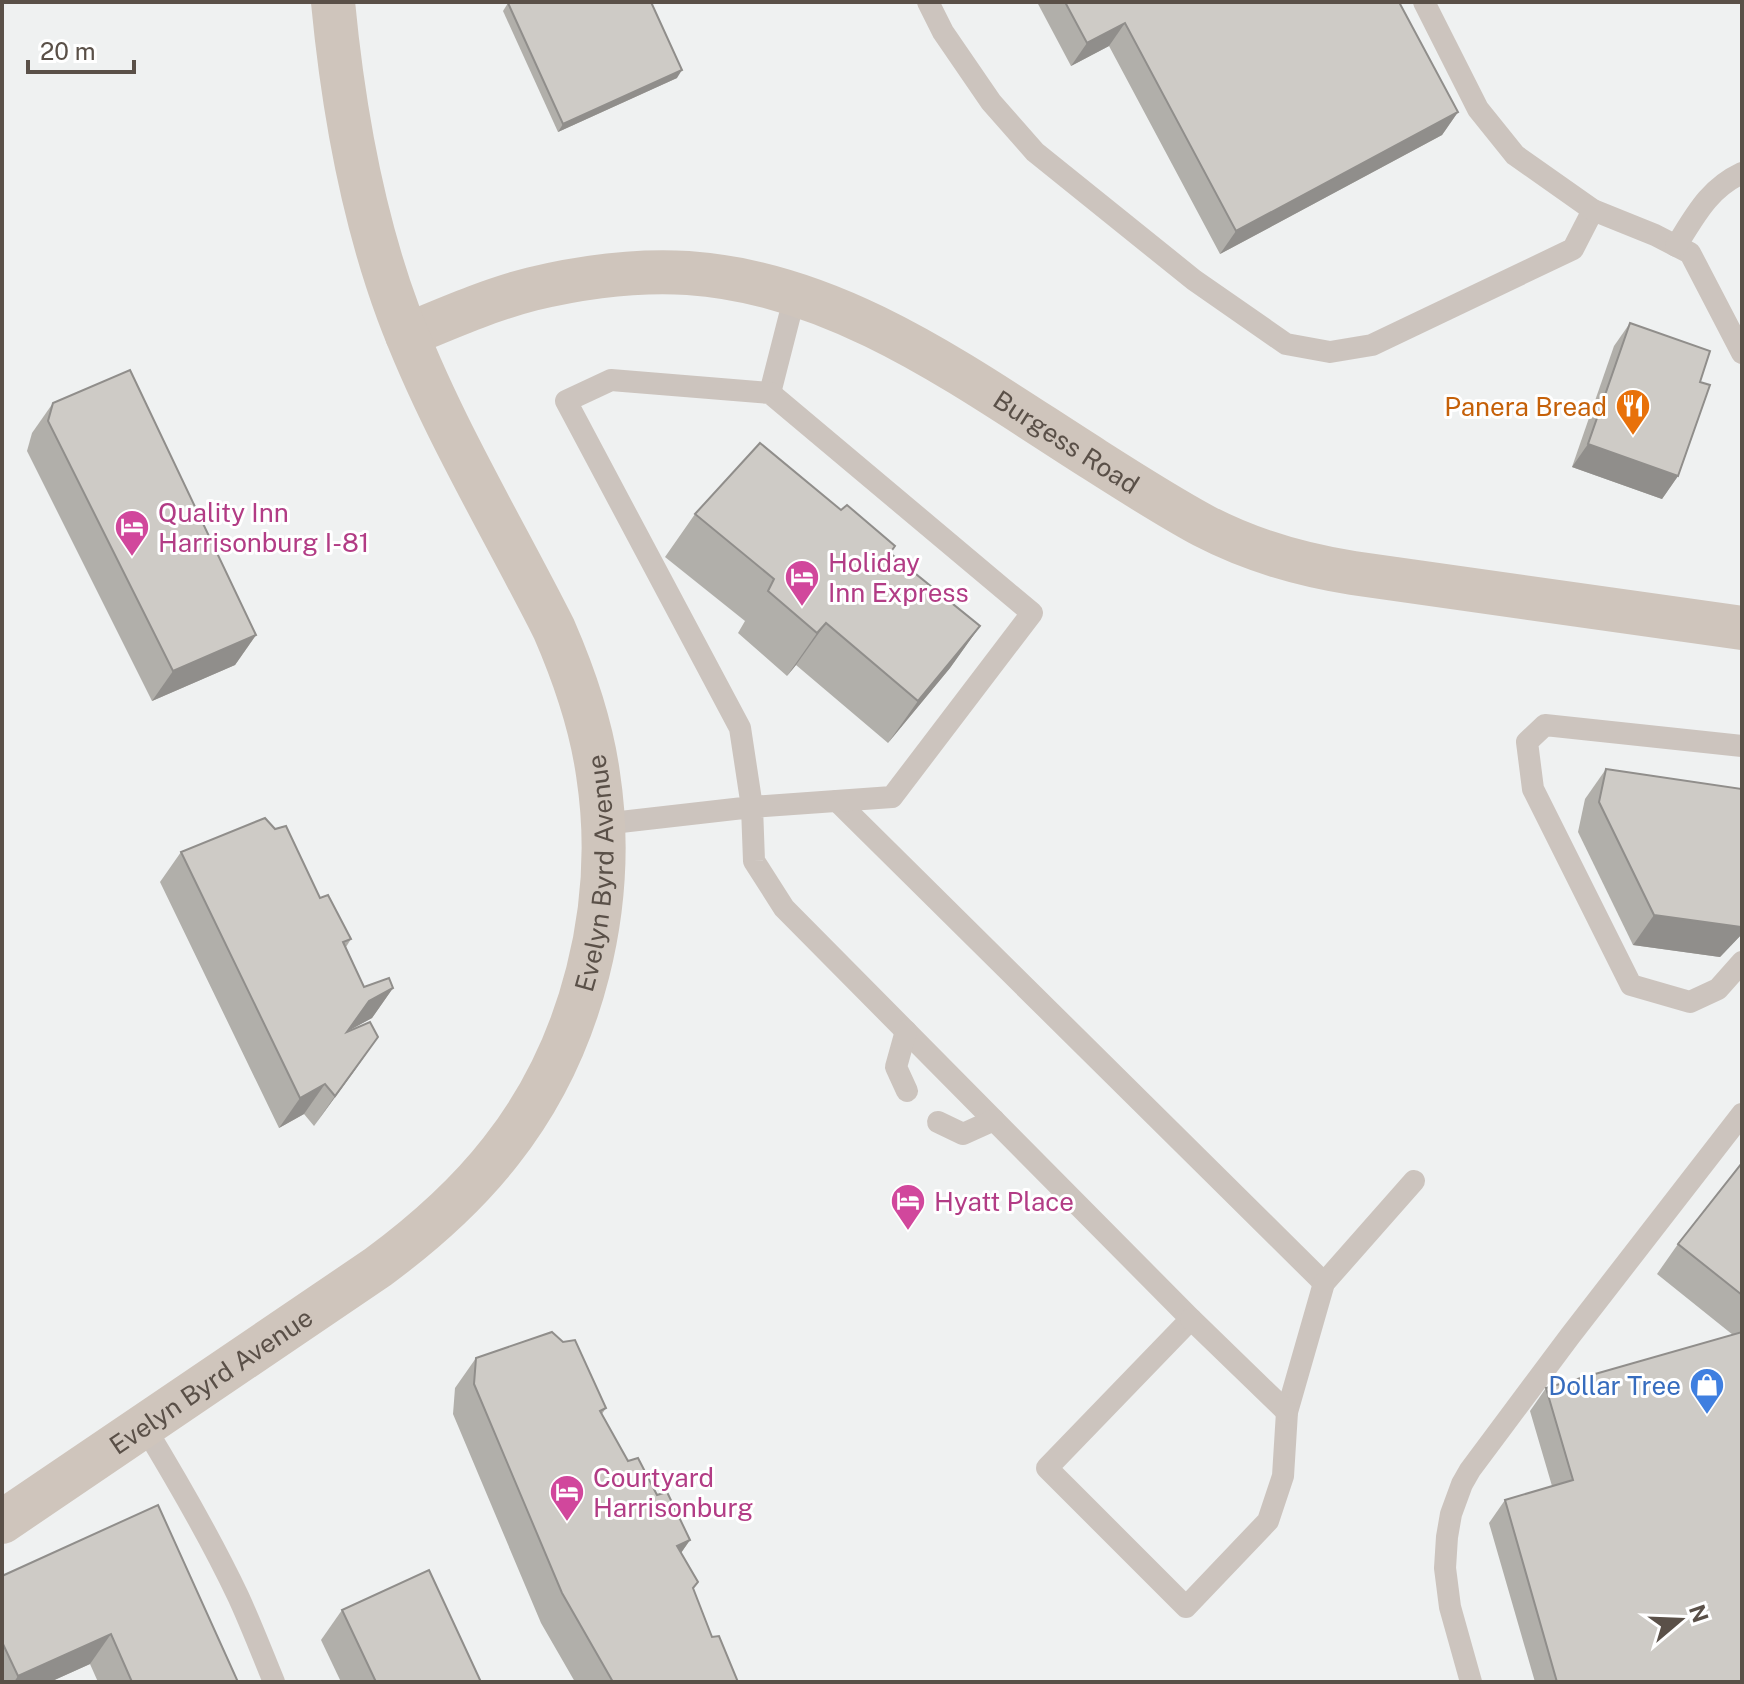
<svg xmlns="http://www.w3.org/2000/svg" width="1744" height="1684" font-family="'Public Sans',sans-serif">
  <style>
    .lines { fill: none; stroke-linecap: round; stroke-linejoin: round }
    .lane { stroke: #ccc4be; stroke-width: 22 }
    .secondary { stroke: #cfc5bc; stroke-width: 44 }
    .wall { fill: #b1afaa }
    .shaded-wall { fill: #908e8b }
    .building { fill: #cecbc6; stroke: #908e8b; stroke-width: 2 }
    .labels { text-anchor: middle; dominant-baseline: central; stroke-width: 6; stroke-linejoin: round; paint-order: stroke }
    .food-label { font-size: 26px; fill: #c56008; stroke: #fff; text-anchor: end }
    .street-label { font-size: 26px; fill: #5a5048; stroke: #fff }
    .hotel-label { font-size: 26px; fill: #b23c85; stroke: #fff; text-anchor: start }
    .shop-label { font-size: 26px; fill: #366cbe; stroke: #fff; text-anchor: end }
  </style>
  <rect width="100%" height="100%" fill="#eff1f1"/>
  <g class="lines">
    <g class="lane">
      <polyline points="928,2 943,32 991,102 1035,152 1194,280 1286,344 1330,352 1372,345 1573,249 1593,210"/>
      <polyline points="1424,2 1478,109 1515,155 1593,210 1655,235 1690,253 1742,353"/>
      <path d="M1676 246C1695 216 1708 189 1742 173"/>
      <polyline points="770,393 795,295"/>
      <polyline points="1742,746 1545,725 1527,742 1533,789 1631,985 1690,1002 1718,989 1742,962"/>
      <polyline points="837,801 1324,1283"/>
      <polyline points="603,824 752,807 740,728 566,401 611,380 770,393 1032,613 892,797 752,807 754,861 784,908 1191,1319 1047,1468 1186,1607 1268,1521 1283,1476 1287,1412 1324,1283 1414,1181"/>
      <polyline points="906,1031 896,1067 907,1091"/>
      <polyline points="938,1122 963,1134 994,1120"/>
      <polyline points="1191,1319 1287,1412"/>
      <path d="M144 1426C178 1482 210 1537 238 1596 251 1624 262 1653 274 1682"/>
      <polyline points="1471,1682 1450,1607 1445,1568 1447,1537 1451,1514 1462,1484 1470,1470 1570,1336 1742,1114"/>
    </g>
    <g class="secondary">
      <path id="s1" d="M407 335C448 318 489 300 532 289 582 277 637 270 688 273 841 283 970 381 1095 460 1131 483 1167 506 1204 526 1250 550 1302 565 1353 573L1742 628"/>
      <path id="s2" d="M2 1522 378 1267C424 1233 466 1196 501 1151 583 1047 618 904 598 774 591 724 574 675 554 629 501 524 439 422 398 312 361 212 343 107 333 2"/>
    </g>
  </g>
  <g class="wall">
    <polygon points="1037,2 1399,2 1458,112 1442,135 1220,254 1109,46 1071,66"/>
    <polygon points="508,3 677,78 558,132 503,11"/>
    <polygon points="1630,323 1700,382 1678,476 1662,499 1572,467 1614,346"/>
    <polygon points="53,403 256,635 235,665 152,701 27,451 32,433"/>
    <polygon points="841,510 890,553 980,626 950,668 888,743 796,665 787,676 738,633 745,621 665,557 695,514"/>
    <polygon points="1606,769 1742,789 1742,934 1720,957 1633,945 1578,832 1585,799"/>
    <polygon points="181,852 351,939 346,947 364,987 393,988 372,1018 348,1031 357,1067 314,1126 304,1114 279,1128 160,882"/>
    <polygon points="1742,1163 1742,1682 1535,1682 1489,1523 1505,1500 1552,1486 1530,1411 1546,1388 1733,1335 1657,1274 1678,1244"/>
    <polygon points="476,1358 606,1408 602,1414 628,1461 657,1495 690,1540 681,1553 693,1588 712,1637 738,1682 575,1682 541,1623 453,1414 455,1388"/>
    <polygon points="2,1576 238,1682 98,1682 90,1664 50,1682 2,1682"/>
    <polygon points="342,1610 481,1682 341,1682 321,1640"/>
  </g>
  <g class="shaded-wall">
    <polygon points="1125,23 1109,46 1071,66 1087,43"/>
    <polygon points="682,70 677,78 558,132 563,124"/>
    <polygon points="1458,112 1442,135 1220,254 1236,231"/>
    <polygon points="1588,444 1678,476 1662,499 1572,467"/>
    <polygon points="826,623 796,665 787,676 817,633"/>
    <polygon points="980,626 950,668 888,743 918,701"/>
    <polygon points="256,635 235,665 152,701 173,671"/>
    <polygon points="1654,915 1742,926 1742,934 1720,957 1633,945"/>
    <polygon points="393,988 372,1018 348,1031 326,1062 369,1001"/>
    <polygon points="378,1037 357,1067 314,1126 335,1096"/>
    <polygon points="325,1084 304,1114 279,1128 300,1098"/>
    <polygon points="690,1540 669,1570 677,1546"/>
    <polygon points="111,1634 90,1664 50,1682 14,1682 18,1676"/>
  </g>
  <g class="building">
    <polygon points="510,2 651,2 682,70 563,124 508,3"/>
    <polygon points="1065,2 1399,2 1458,112 1236,231 1125,23 1087,43"/>
    <polygon points="1630,323 1710,351 1700,382 1710,385 1678,476 1588,444"/>
    <polygon points="130,370 256,635 173,671 48,421 53,403"/>
    <polygon points="760,443 841,510 847,505 895,546 890,553 980,626 918,701 826,623 817,633 768,591 774,579 695,514"/>
    <polygon points="1606,769 1742,789 1741,927 1654,915 1599,802"/>
    <polygon points="265,818 275,829 286,826 320,898 328,895 351,939 343,942 364,987 389,978 393,988 369,1001 347,1032 370,1022 378,1037 335,1096 325,1084 300,1098 181,852"/>
    <polygon points="1742,1163 1742,1295 1678,1244"/>
    <polygon points="552,1332 563,1342 575,1340 606,1408 600,1411 628,1461 638,1458 657,1495 667,1492 690,1540 677,1546 698,1582 693,1588 712,1637 719,1636 738,1682 613,1682 562,1593 474,1384 476,1358"/>
    <polygon points="1742,1332 1742,1682 1557,1682 1505,1500 1573,1480 1546,1388"/>
    <polygon points="158,1505 238,1682 132,1682 111,1634 18,1676 2,1642 2,1576"/>
    <polygon points="429,1570 481,1682 376,1682 342,1610"/>
  </g>
  <defs>
    <symbol id="restaurant-pin" viewBox="-11 -11 22 30"><path d="M0 17L-7.5 6A9.5 9.5 0 1 1 7.5 6Z" fill="#e8710a" stroke="#fff"/><path d="M-5-6h1v4h1v-4h1v4h1v-4h1v5L-1.5 .5V6h-2V.5L-5-1ZM5-6V6H3V1.5H1.5Q1.5-4 5-6Z" fill="#fff"/></symbol>
    <symbol id="hotel-pin" viewBox="-11 -11 22 30"><path d="M0 17L-7.5 6A9.5 9.5 0 1 1 7.5 6Z" fill="#d1479c" stroke="#fff"/><path d="M-6-4.5h1.5V1H6V5H4.5V3h-9V5H-6ZM-4 0a1.8 1.8 0 1 1 3.6 0ZM.5 0V-2.5h3Q6-2.5 6 0Z" fill="#fff"/></symbol>
    <symbol id="shop-pin" viewBox="-11 -11 22 30"><path d="M0 17L-7.5 6A9.5 9.5 0 1 1 7.5 6Z" fill="#3f7fe0" stroke="#fff"/><path d="M-5-2.5h2.3a2.7 3.5 0 0 1 5.4 0H5L5.5 6h-11ZM-1.5-2.5h3a1.5 2.3 0 0 0-3 0Z" fill="#fff"/></symbol>
  </defs>
  <g fill-rule="evenodd">
    <use href="#restaurant-pin" x="1613" y="386" width="40" height="54"/>
    <use href="#hotel-pin" x="112" y="507" width="40" height="54"/>
    <use href="#hotel-pin" x="782" y="557" width="40" height="54"/>
    <use href="#hotel-pin" x="888" y="1181" width="40" height="54"/>
    <use href="#shop-pin" x="1687" y="1365" width="40" height="54"/>
    <use href="#hotel-pin" x="547" y="1472" width="40" height="54"/>
  </g>
  <g class="labels">
    <g class="food-label">
      <text x="1607" y="406">Panera Bread</text>
    </g>
    <g class="street-label">
      <text stroke="none"><textPath href="#s1" startOffset="710">Burgess Road</textPath></text>
      <text stroke="none"><textPath href="#s2" startOffset="924">Evelyn Byrd Avenue</textPath></text>
      <text stroke="none"><textPath href="#s2" startOffset="252">Evelyn Byrd Avenue</textPath></text>
    </g>
    <g class="hotel-label">
      <text x="158" y="512">Quality Inn<tspan x="158" dy="30">Harrisonburg I-81</tspan></text>
      <text x="828" y="562">Holiday<tspan x="828" dy="30">Inn Express</tspan></text>
      <text x="934" y="1201">Hyatt Place</text>
      <text x="593" y="1477">Courtyard<tspan x="593" dy="30">Harrisonburg</tspan></text>
    </g>
    <g class="shop-label">
      <text x="1681" y="1385">Dollar Tree</text>
    </g>
  </g>
  <rect width="1744" height="1684" fill="none" stroke="#5a5048" stroke-width="8"/>
  <g transform="translate(1680 1620) rotate(71)" stroke="#ffffff" stroke-width="6" paint-order="stroke">
  <path d="M0-6L14 30L0 20L-14 30Z" fill="#5a5048"/>
  <text y="-12" font-size="22" font-weight="bold" text-anchor="middle" fill="#5a5048">N</text>
  </g>
  <path d="M28 60v12h106v-12" fill="none" stroke="#5a5048" stroke-width="4"/>
  <text x="40" y="60" font-size="24" fill="#5a5048" stroke="#ffffff" stroke-width="6" paint-order="stroke">20 m</text>
</svg>
